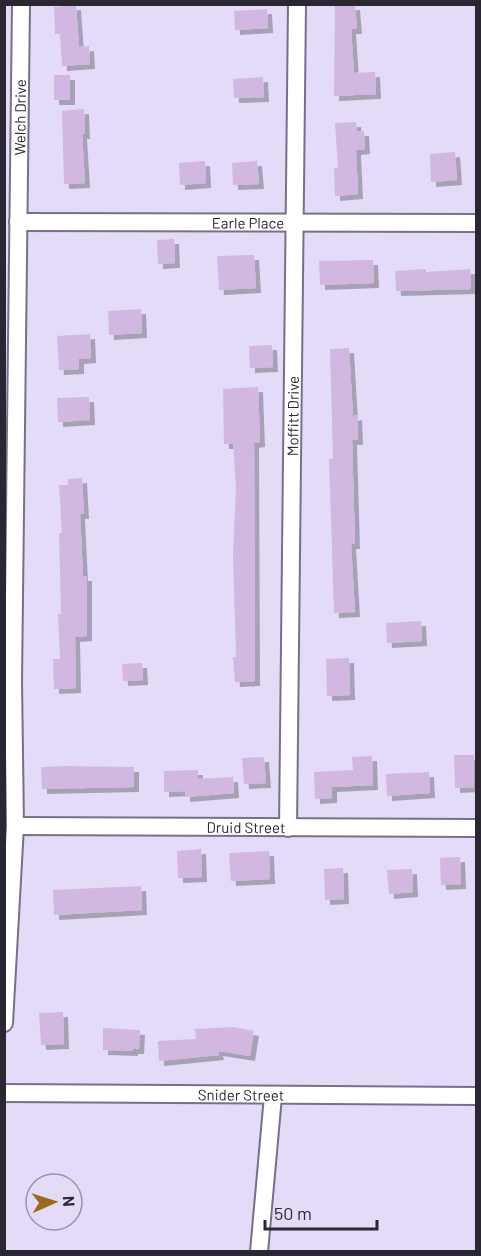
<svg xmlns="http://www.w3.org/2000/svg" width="481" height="1256" font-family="Barlow,sans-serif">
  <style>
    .building { fill: #d2b7e0; filter: url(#shadow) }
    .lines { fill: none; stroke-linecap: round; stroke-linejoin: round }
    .street-casing { stroke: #786f89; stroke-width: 20 }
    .street { stroke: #fff; stroke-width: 16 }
    .labels { text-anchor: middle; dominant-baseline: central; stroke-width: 5; stroke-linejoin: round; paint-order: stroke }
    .street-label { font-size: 15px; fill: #2b2732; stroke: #e4dbf8 }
  </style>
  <defs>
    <filter id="shadow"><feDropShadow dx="5" dy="5" stdDeviation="0" flood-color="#0004"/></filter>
  </defs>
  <rect width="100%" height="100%" fill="#e4dbf8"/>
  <g class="building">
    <polygon points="76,5 79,47 89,46 90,64 62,66 60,34 55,34 54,7"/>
    <polygon points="355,5 357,29 351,29 354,73 375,72 376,94 334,96 335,6"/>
    <polygon points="267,9 268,28 235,30 234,11"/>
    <rect x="54" y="75" width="16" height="25"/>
    <polygon points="263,77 264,97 234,98 233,79"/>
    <polygon points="84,109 85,134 82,134 85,183 64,184 62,111"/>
    <polygon points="356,122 357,131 364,131 365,149 356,150 358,194 335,196 334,168 338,168 335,123"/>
    <polygon points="455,152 457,180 431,182 430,154"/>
    <polygon points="205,161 206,183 180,185 179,163"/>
    <polygon points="257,161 259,184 233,185 232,163"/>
    <polygon points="174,239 175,263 158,264 157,240"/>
    <polygon points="254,255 256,288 219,290 217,256"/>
    <polygon points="373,260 374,283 320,285 319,261"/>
    <polygon points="426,269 426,272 470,269 471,289 396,291 395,271"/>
    <polygon points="141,309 142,333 109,335 108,311"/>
    <polygon points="90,334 91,358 79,359 79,369 59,370 57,336"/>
    <polygon points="272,345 273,367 250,368 249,346"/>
    <polygon points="349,348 353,416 357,415 358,440 352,440 355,544 351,544 355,612 334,613 329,459 333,459 330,349"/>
    <polygon points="258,387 260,442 254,443 255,681 235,682 233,657 236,657 233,555 236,488 233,444 224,444 223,389"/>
    <polygon points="89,397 90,420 58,422 57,398"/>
    <polygon points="82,478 84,514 80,514 83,576 87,576 87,636 75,637 76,688 54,689 53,659 60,659 58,614 61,614 59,533 62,533 59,485 68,485 68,479"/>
    <polygon points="421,621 422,641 387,643 386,623"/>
    <polygon points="349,658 350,695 327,696 326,659"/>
    <polygon points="142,663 143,680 123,681 122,664"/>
    <polygon points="454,755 474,755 474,787 455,788"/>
    <polygon points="372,756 373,785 332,787 332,798 315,799 314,772 353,770 352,757"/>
    <polygon points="264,757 266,783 244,784 242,758"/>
    <polygon points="65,766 134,767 134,787 42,789 41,767"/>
    <polygon points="198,770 198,779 233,777 234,793 185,797 185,791 164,792 164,771"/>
    <polygon points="429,772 430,793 387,796 386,774"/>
    <polygon points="201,849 202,877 178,878 177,851"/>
    <polygon points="269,851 270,879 231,881 229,853"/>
    <polygon points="460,857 461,884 441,885 440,858"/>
    <polygon points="343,868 344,899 325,900 324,869"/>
    <polygon points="412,869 413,892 389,894 387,870"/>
    <polygon points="141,886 142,910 54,915 53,890"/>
    <polygon points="63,1012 64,1044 41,1045 39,1013"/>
    <polygon points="233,1027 254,1031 250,1056 218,1051 219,1055 159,1061 158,1041 196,1039 195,1029"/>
    <polygon points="103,1028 140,1030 139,1049 133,1049 133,1051 103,1050"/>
  </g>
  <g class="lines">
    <defs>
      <g id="street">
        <path id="s1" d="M18 222 476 223"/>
        <path id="s2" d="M15 826 476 828"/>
        <path id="s3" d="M288 828 297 4"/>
        <path id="s4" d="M4 1023 15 826 13 681 21 4"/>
        <path id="s5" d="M4 1093 476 1096"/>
        <polyline points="259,1252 273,1096"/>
      </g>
    </defs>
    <use href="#street" class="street-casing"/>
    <use href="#street" class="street"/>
  </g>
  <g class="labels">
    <g class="street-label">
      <text stroke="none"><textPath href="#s4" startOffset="906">Welch Drive</textPath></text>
      <text stroke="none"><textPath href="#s1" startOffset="230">Earle Place</textPath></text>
      <text stroke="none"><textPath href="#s3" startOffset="412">Moffitt Drive</textPath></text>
      <text stroke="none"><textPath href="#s2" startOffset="231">Druid Street</textPath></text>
      <text stroke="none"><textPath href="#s5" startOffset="237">Snider Street</textPath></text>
    </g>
  </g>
  <rect width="481" height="1256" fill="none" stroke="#2b2732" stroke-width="12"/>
  <g transform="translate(54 1202) rotate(87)"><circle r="28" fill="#e4dbf8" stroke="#9a93a9" stroke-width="1.5"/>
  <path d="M0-4.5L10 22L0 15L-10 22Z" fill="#986c1a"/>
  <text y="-9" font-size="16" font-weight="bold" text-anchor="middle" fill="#2b2732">N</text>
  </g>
  <path d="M265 1220v9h112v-9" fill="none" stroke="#2b2732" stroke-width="3"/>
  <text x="274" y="1220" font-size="18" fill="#2b2732" stroke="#e4dbf8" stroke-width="4.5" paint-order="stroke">50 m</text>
</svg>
